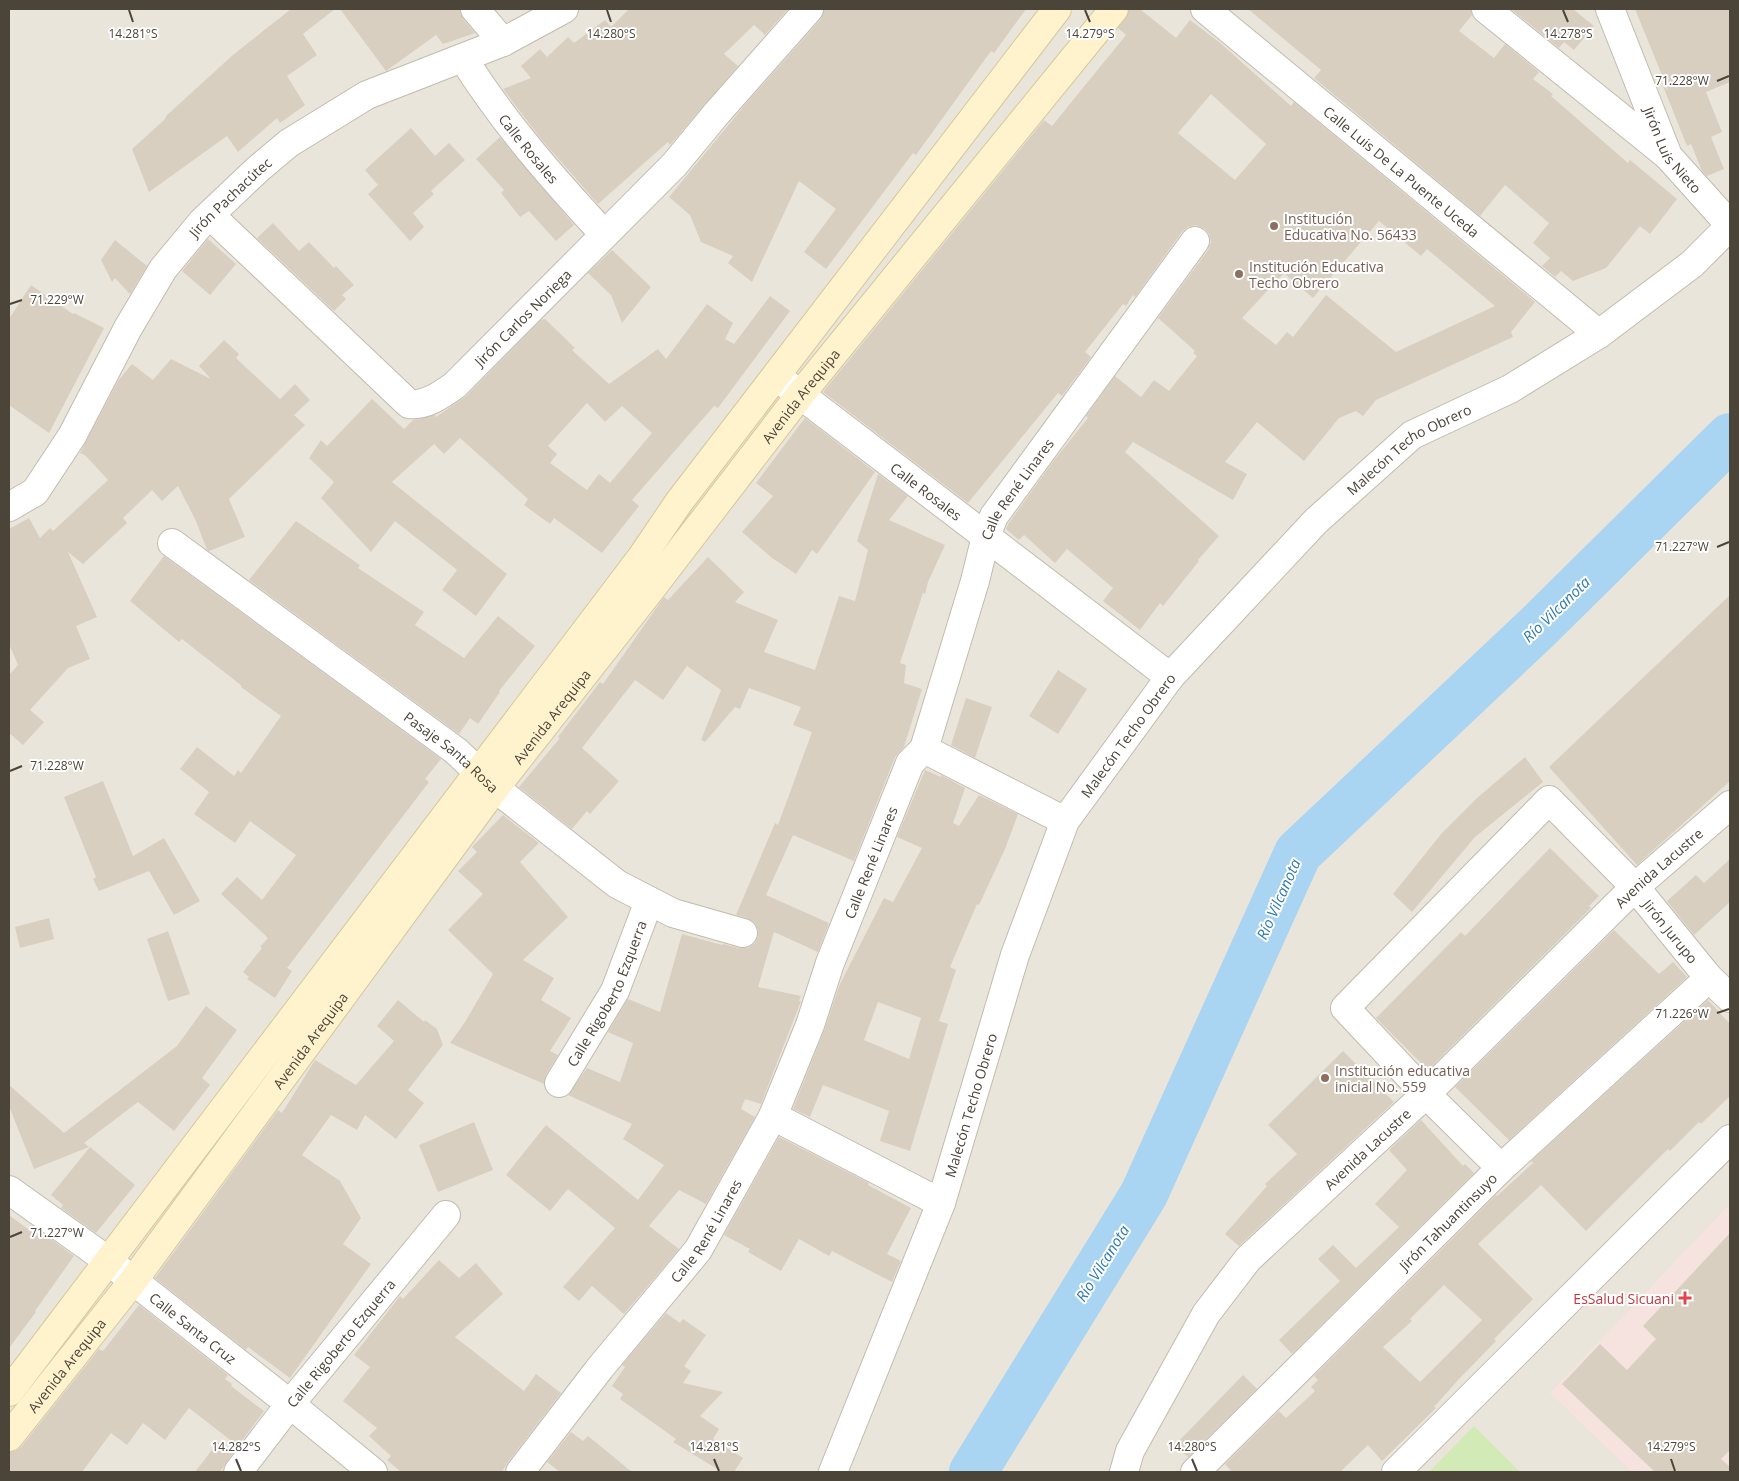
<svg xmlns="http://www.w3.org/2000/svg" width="1739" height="1481" font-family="'Open Sans',sans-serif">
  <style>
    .residential { fill: #eae5da }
    .medical { fill: #f6e3e0 }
    .green { fill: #d2eab5 }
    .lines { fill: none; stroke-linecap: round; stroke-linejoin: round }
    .river { stroke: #a9d4f2; stroke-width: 48 }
    .building { fill: #d8cfc1; fill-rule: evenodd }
    .street-casing { stroke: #c2bbae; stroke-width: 30 }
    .secondary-casing { stroke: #d6c79b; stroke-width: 30 }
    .street { stroke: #fff; stroke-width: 28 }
    .secondary { stroke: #fff3cd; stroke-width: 28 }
    .ticks { fill: none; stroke: #4b4439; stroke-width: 2 }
    .education-dot { fill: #8d6e63; stroke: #fff; stroke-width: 2 }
    .health-dot { fill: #e0444e; stroke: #fff; stroke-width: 2 }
    .labels { text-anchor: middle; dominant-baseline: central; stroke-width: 4; stroke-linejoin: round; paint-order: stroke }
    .street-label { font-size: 14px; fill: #4b4439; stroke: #fff }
    .education-label { font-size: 14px; fill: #785e54; stroke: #fff; text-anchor: start }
    .health-label { font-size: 14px; fill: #be3a42; stroke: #fff; text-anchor: end }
    .water-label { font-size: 15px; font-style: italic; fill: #2e7ab2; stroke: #fff }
    .ticks-label { font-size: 12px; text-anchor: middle; fill: #4b4439; stroke: #fff; stroke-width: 4; stroke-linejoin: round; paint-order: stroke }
  </style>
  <rect width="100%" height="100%" fill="#f6f3ec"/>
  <rect class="residential" x="9" y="9" width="1721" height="1463"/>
  <polygon class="medical" points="1730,1204 1730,1472 1632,1472 1550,1393"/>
  <polygon class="green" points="1474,1426 1520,1472 1429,1472"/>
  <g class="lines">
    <polyline class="river" points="973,1472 1144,1194 1298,853 1540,625 1730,437"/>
  </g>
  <g class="building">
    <polygon points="291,9 335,9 303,34 317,55 287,76 305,105 280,123 277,118 238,152 227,136 149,192 132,149 164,120 167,115 234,54"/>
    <polygon points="340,9 460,9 463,19 475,33 443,44 436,35 386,71"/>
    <polygon points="629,9 788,9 765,35 754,25 724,54 738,66 670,145 668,142 598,204 541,139 503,89 531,78 521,66 540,49 547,57 568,37 574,43 605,20 611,27"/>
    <polygon points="824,9 1026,9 994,53 991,51 916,155 913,153 826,269 804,252 836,209 799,181 752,282 728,263 733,256 701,242 690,215 669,197 749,100 821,19"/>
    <path d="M1129 9H1140L1176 38 1190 20 1219 42 1291 106 1294 102 1535 302 1511 332 1513 337 1376 400 1363 416 1356 411 1339 418 1304 461 1257 422 1225 462 1247 474 1233 500 1133 442 1125 452 1219 536 1198 560 1199 561 1163 606 1160 603 1140 630 1103 601 1113 588 1067 549 1055 563 1024 535 1019 540 1006 529 1008 524 1055 459 1088 418 1086 416 1115 376 1141 397 1154 380 1169 391 1197 356 1193 353 1195 351 1158 318 1208 250 1211 242 1209 234 1205 229 1196 225 1188 227 1182 232 1135 297 1133 295 1126 306 1123 304 1085 352 1091 357 1062 396 1058 393 968 503 823 392 1044 120 1052 126 1126 35 1118 28 1126 18ZM1211 94 1266 144 1235 180 1178 133ZM1379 221 1421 256 1427 249 1495 306 1396 352 1326 295 1293 337 1287 332 1276 345 1242 318 1284 273 1313 298Z"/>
    <polygon points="1248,9 1471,9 1472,15 1459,31 1494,58 1505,44 1539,72 1533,79 1553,94 1551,96 1628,163 1630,160 1677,199 1650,234 1640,226 1606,268 1573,281 1561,271 1555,277 1542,266 1550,258 1533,243 1549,223 1505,185 1480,216 1314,78 1321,70"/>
    <polygon points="1511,9 1573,9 1594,26 1574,50 1564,42 1559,48"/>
    <polygon points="1635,9 1730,9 1730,82 1706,92 1722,132 1711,137 1724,169 1707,176 1702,171 1691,144 1687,146 1663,86 1668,90"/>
    <polygon points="411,128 435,156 449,143 465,160 431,191 434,194 413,213 424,227 410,241 368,194 378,185 365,170"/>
    <polygon points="500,137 574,225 556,241 529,211 520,217 501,193 504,190 476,159"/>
    <polygon points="273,223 299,251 309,242 334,268 336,266 354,285 342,295 346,299 334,311 257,238"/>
    <polygon points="208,239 236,264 210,295 182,271"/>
    <polygon points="115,240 147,266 130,294 115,278 112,282 101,260"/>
    <polygon points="612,250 651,287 622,323 611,295 588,273"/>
    <polygon points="31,285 73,314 74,313 104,328 49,433 9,405 9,319"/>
    <path d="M770 296 790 311 718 408 714 406 632 500 639 506 602 553 554 518 550 524 524 505 528 499 460 438 444 454 434 444 392 482 507 574 476 616 442 590 457 570 395 521 371 552 321 498 334 482 309 458 321 440 327 446 372 399 404 429 413 420 435 415 436 417 466 396 541 320 545 319 575 348 572 350 609 384 658 349 666 359 707 304 733 323 725 339 734 344ZM587 403 605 422 622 406 652 433 610 483 599 474 587 490 550 463 557 454 548 446Z"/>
    <polygon points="224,340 239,354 236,358 280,399 295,384 310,400 294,415 305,425 229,499 245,537 209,551 207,550 196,521 178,486 162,501 152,490 123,518 127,523 83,564 68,552 97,617 76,626 90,659 68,668 30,710 44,722 23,745 9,733 9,675 18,665 9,644 9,529 29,518 40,538 50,528 53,531 108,480 86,456 80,453 118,381 132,364 153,380 171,359 211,379 199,366"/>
    <polygon points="805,418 875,472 817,554 812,550 796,574 772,558 742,532 773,496 756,483"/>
    <polygon points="878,474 908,496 889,520 945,545 928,582 925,594 923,593 900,663 906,665 904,683 922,689 904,747 895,757 854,861 793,835 766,895 829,923 818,952 774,932 758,987 801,996 799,1001 801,1001 761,1104 745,1099 741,1109 755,1117 706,1204 679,1190 649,1226 679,1249 624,1314 592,1286 579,1301 563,1287 615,1228 568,1189 550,1211 506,1175 546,1125 638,1200 664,1165 623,1139 632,1124 568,1095 587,1068 620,1082 633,1043 608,1032 628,999 660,1012 682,934 722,945 723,944 739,948 747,948 754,944 758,937 758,930 755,923 747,918 736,915 775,823 778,825 812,732 793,725 801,707 749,688 740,709 735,707 705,742 701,740 721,690 687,666 663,700 635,680 582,748 619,781 590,814 587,811 572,829 519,787 560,738 558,737 600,682 603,684 664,597 668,600 708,557 744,592 735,602 778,620 764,652 815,670 839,596 855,601 868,550 857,541"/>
    <polygon points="296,521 360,565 358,568 424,612 415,625 464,658 498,616 535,646 499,691 500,692 478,724 470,718 459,734 249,580"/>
    <polygon points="164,556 441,759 425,779 429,782 287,968 292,971 275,998 247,979 249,977 243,972 262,948 260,947 268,938 221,894 237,877 262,900 296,855 250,821 235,843 194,814 209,792 180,769 197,747 234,776 238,770 241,773 281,716 241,687 242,686 182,639 179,642 130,601"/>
    <polygon points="1730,595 1730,781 1637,865 1549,767"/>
    <polygon points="1058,670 1087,689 1058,734 1029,716"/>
    <polygon points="966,698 992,707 975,758 951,745"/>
    <polygon points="1525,757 1543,782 1475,837 1412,912 1393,894 1442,833 1477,798"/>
    <path d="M925 770 941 777V775L965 788 953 823 959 826 979 795 1018 814 1005 849 979 905 977 904 950 967 956 970 939 1021 948 1024 910 1151 880 1141 889 1111 823 1085 810 1117 793 1109 824 1031 840 984 884 898 893 902 922 848 897 837ZM878 1002 921 1018 909 1059 864 1040Z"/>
    <polygon points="103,781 133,856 164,838 200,901 174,915 149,871 99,891 93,879 96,877 64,797"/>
    <polygon points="503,815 539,843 520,862 568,917 523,960 554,978 541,1000 571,1018 550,1051 558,1055 546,1075 544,1084 450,1043 465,1022 493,974 448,930 483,894 458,871 477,852 472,847"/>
    <polygon points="1550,848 1599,896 1589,906 1591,908 1428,1070 1376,1018 1461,932 1465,936"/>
    <polygon points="1730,859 1730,902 1694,935 1667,901 1696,875 1704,883"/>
    <polygon points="49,918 54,939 20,948 15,927"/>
    <polygon points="1614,930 1659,974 1673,962 1687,977 1509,1140 1455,1087"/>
    <polygon points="168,931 190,994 168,1001 147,939"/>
    <polygon points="398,1000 424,1022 425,1020 437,1029 443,1045 408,1090 424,1103 396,1139 365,1115 357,1130 331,1115 302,1155 340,1181 361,1218 343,1244 371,1264 290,1378 248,1347 246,1350 155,1278 278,1110 282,1113 315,1060 356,1085 394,1041 377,1026"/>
    <path d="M1708 1000 1730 1024V1096L1701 1124 1699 1122 1670 1151 1668 1149 1586 1231 1541 1185 1478 1244 1533 1299 1494 1339 1496 1341 1460 1378 1434 1407 1436 1408 1382 1461 1368 1445 1340 1472H1232L1225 1464 1279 1411 1286 1418 1315 1391 1311 1387 1318 1380 1314 1376 1496 1195 1497 1196 1533 1163 1531 1161ZM1444 1285 1482 1320 1420 1382 1383 1347 1412 1321 1410 1319Z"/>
    <polygon points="206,1006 237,1030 202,1078 210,1085 174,1131 138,1102 84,1143 89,1147 34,1169 9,1106 9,1085 64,1133 177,1046"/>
    <polygon points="1343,1051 1394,1102 1239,1246 1225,1234 1267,1186 1265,1184 1297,1154 1268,1125"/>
    <polygon points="1421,1120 1463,1166 1465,1164 1474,1173 1292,1354 1279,1340 1340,1281 1318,1259 1333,1245 1356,1268 1399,1227 1375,1204 1407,1170 1389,1150"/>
    <polygon points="474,1122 493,1170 438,1192 419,1145"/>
    <polygon points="779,1137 869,1183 868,1185 911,1208 887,1254 901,1261 892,1282 832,1251 829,1256 799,1239 781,1271 748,1252 750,1249 724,1235"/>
    <polygon points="90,1147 135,1185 96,1233 61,1208 63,1205 51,1195"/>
    <polygon points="9,1215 37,1236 41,1232 74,1256 35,1311 36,1312 9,1348"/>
    <polygon points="1730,1233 1730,1450 1721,1459 1730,1467 1730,1472 1655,1472 1562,1384 1600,1344 1627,1370 1656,1339 1643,1326"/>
    <polygon points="439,1260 459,1278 476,1263 503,1294 455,1337 524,1391 536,1374 561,1393 508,1462 502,1472 401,1472 387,1460 391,1456 369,1436 377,1428 343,1401 370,1367 354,1355 400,1296 403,1299"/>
    <polygon points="139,1305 228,1375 225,1379 232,1384 231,1386 264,1411 238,1446 189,1408 165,1440 143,1423 127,1445 111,1433 82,1472 9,1472 9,1452 15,1451 21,1447 99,1349 103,1351"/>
    <polygon points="666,1313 680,1323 683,1319 706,1335 684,1366 691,1371 683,1383 723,1392 700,1416 719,1429 713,1439 743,1458 734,1472 722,1472 673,1442 676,1439 620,1399 623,1394 612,1386 625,1367 622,1365"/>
    <polygon points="1243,1375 1257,1389 1188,1457 1175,1445"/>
    <polygon points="571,1432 583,1441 588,1436 632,1472 560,1472 547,1462"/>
    <polygon points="218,1442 233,1453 220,1472 195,1472"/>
  </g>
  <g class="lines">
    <defs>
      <g id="street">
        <polyline points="475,9 503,42"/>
        <path id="s1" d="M1205 9 1599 334"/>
        <polyline points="1486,9 1667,155"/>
        <path id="s2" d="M1610 9 1668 156 1730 225"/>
        <path id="s3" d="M463 58C503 122 553 179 604 234"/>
        <path id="s4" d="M210 215 409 404C426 406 441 395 455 385L674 165 717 113 809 9"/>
        <path id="s5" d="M777 377 1170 677"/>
        <path id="s6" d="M9 507 35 492 72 436 128 328 163 269 202 222 258 169 289 143 367 95 503 42 564 9"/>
        <path id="s7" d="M172 543 456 751 495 788 617 884 673 913 743 933"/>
        <polyline points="924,749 1065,821"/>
        <path id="s8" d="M559 1083 615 991 649 901"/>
        <polyline points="773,1116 941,1203"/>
        <path id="s9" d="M1501 1168 1426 1094 1345 1008 1549 800 1635 887 1709 978 1730 998"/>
        <path id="s10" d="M9 1190 107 1260 290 1404 373 1472"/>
        <path id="s11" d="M238 1472 290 1404 446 1215"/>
        <path id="s12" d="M520 1472 600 1368 698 1250 773 1116 810 1025 830 963 910 763 924 749 975 581 986 536 994 516 1195 241"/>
        <path id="s13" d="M833 1472 941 1203 1015 955 1065 821 1170 677 1316 521 1412 435 1510 389 1599 334 1692 264 1730 226"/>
        <path id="s14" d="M1124 1472 1130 1451 1206 1314 1248 1259 1426 1094 1635 887 1730 805"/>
        <path id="s15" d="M1195 1472 1501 1168 1709 978"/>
        <polyline points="1396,1472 1730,1139"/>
      </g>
      <g id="secondary">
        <polyline points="9,1392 641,558 679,502 1057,9"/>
        <path id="s16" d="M9 1437 133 1281 495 788 651 589 800 395 1114 9"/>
      </g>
    </defs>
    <use href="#street" class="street-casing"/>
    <use href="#secondary" class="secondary-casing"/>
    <use href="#street" class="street"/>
    <use href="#secondary" class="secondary"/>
  </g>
  <path class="ticks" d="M129 10 133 22M607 10 611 22M1085 10 1090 22M1563 10 1568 22M1717 81 1729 76M10 304 22 300M1717 547 1729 542M10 771 22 766M1717 1013 1729 1009M10 1237 22 1232M236 1459 241 1471M714 1459 719 1471M1192 1459 1197 1471M1671 1459 1675 1471"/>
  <g class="education-dot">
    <circle cx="1274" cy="226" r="5"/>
    <circle cx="1239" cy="274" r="5"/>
    <circle cx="1325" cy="1078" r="5"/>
  </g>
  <path class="health-dot" d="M1682.5 1290.5h5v5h5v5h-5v5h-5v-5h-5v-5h5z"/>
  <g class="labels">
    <g class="street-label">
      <text stroke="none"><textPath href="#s3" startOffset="112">Calle Rosales</textPath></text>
      <text stroke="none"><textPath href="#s2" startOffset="155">Jirón Luis Nieto</textPath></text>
      <text stroke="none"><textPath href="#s1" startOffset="255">Calle Luis De La Puente Uceda</textPath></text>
      <text stroke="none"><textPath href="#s6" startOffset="386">Jirón Pachacútec</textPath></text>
      <text stroke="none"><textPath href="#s4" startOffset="421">Jirón Carlos Noriega</textPath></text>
      <text stroke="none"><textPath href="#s16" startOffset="1308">Avenida Arequipa</textPath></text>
      <text stroke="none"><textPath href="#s13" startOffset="1202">Malecón Techo Obrero</textPath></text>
      <text stroke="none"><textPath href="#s5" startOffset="188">Calle Rosales</textPath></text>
      <text stroke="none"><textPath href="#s12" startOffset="1115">Calle René Linares</textPath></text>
      <text stroke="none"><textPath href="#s16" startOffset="902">Avenida Arequipa</textPath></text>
      <text stroke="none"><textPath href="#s13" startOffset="798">Malecón Techo Obrero</textPath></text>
      <text stroke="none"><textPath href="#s7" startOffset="349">Pasaje Santa Rosa</textPath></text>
      <text stroke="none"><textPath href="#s12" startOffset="710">Calle René Linares</textPath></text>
      <text stroke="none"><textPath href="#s14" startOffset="815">Avenida Lacustre</textPath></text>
      <text stroke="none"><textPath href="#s9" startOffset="694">Jirón Jurupo</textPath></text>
      <text stroke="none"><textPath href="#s8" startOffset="102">Calle Rigoberto Ezquerra</textPath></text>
      <text stroke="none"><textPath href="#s16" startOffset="498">Avenida Arequipa</textPath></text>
      <text stroke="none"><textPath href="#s13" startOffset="392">Malecón Techo Obrero</textPath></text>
      <text stroke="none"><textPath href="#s14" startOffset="410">Avenida Lacustre</textPath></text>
      <text stroke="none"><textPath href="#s15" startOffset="356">Jirón Tahuantinsuyo</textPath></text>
      <text stroke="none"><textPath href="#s12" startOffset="305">Calle René Linares</textPath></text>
      <text stroke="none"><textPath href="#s10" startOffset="230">Calle Santa Cruz</textPath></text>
      <text stroke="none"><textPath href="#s11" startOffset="165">Calle Rigoberto Ezquerra</textPath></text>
      <text stroke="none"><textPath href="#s16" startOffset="92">Avenida Arequipa</textPath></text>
    </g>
    <g class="education-label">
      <text x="1284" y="218">Institución<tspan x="1284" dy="16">Educativa No. 56433</tspan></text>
      <text x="1249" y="266">Institución Educativa<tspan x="1249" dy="16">Techo Obrero</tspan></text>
      <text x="1335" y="1070">Institución educativa<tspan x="1335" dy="16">inicial No. 559</tspan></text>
    </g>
    <g class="health-label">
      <text x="1674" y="1298">EsSalud Sicuani</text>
    </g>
    <g class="water-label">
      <text transform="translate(1556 609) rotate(-44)">Río Vilcanota</text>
      <text transform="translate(1278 899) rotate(-66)">Río Vilcanota</text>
      <text transform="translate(1102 1263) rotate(-58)">Río Vilcanota</text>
    </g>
  </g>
  <g class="ticks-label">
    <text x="133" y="38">14.281°S</text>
    <text x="611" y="38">14.280°S</text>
    <text x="1090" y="38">14.279°S</text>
    <text x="1568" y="38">14.278°S</text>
    <text x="1682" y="85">71.228°W</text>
    <text x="57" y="304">71.229°W</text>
    <text x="1682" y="551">71.227°W</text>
    <text x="57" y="770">71.228°W</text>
    <text x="1682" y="1018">71.226°W</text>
    <text x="57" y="1237">71.227°W</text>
    <text x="236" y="1451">14.282°S</text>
    <text x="714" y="1451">14.281°S</text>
    <text x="1192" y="1451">14.280°S</text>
    <text x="1671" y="1451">14.279°S</text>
  </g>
  <rect width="1739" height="1481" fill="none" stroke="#4b4439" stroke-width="20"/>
</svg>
